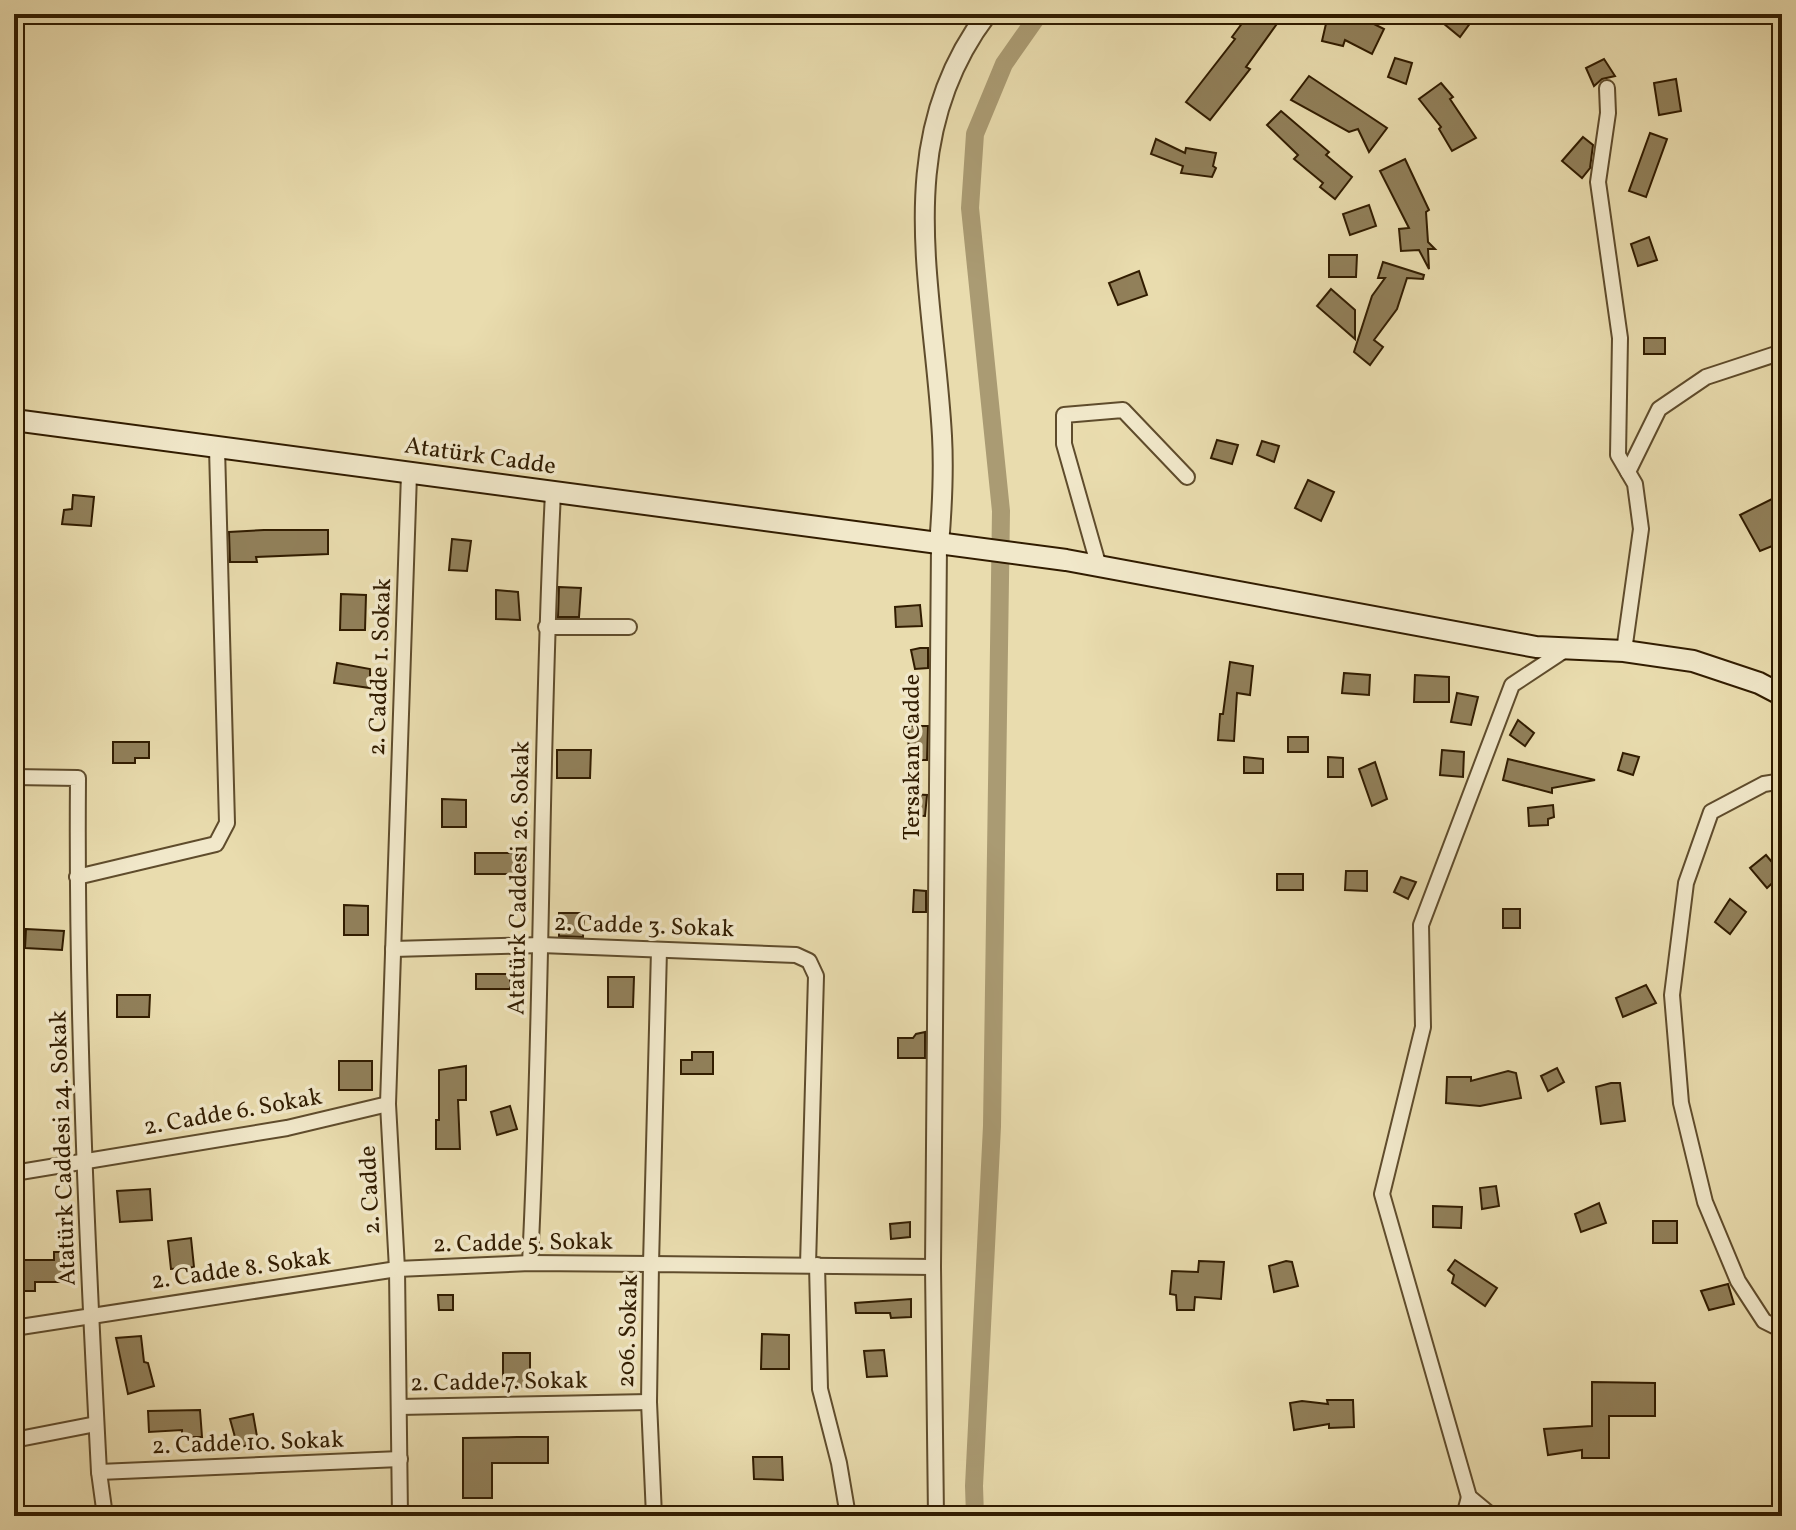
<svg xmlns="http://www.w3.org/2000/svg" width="1796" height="1530" font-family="Vollkorn,serif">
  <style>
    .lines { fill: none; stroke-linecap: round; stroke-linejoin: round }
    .canal { stroke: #aa9b73; stroke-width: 18 }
    .building { fill: #91805a; stroke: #311c00; stroke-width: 2 }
    .minor-casing { stroke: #5f4c2c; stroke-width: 18 }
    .tertiary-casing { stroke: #5f4c2c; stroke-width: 22 }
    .secondary-casing { stroke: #311c00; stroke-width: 24 }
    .minor { stroke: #f1e8ca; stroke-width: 14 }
    .tertiary { stroke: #f1e8ca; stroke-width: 18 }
    .secondary { stroke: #f1e8ca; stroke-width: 20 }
    .labels { text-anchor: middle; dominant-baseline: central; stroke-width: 7; stroke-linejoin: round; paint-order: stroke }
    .street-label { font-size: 24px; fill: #311c00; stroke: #f1e8ca }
  </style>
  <rect width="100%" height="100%" fill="#e9dcae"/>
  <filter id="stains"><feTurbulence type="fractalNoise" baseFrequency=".0025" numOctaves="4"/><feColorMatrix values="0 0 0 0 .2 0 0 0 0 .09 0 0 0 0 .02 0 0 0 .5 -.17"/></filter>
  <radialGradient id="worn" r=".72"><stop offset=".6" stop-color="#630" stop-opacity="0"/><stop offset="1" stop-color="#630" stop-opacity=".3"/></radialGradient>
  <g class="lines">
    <polyline class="canal" points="975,1516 974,1486 992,1126 1001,511 970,208 975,134 1004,64 1039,14"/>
  </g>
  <g class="building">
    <polygon points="1249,14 1284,14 1246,67 1250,69 1210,120 1186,102 1235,39 1232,37"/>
    <polygon points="1450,14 1459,14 1471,22 1460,37 1443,23"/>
    <polygon points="1328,15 1363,23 1364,19 1384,29 1372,54 1345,40 1343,46 1322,41"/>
    <polygon points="1395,58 1412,63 1406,84 1388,77"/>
    <polygon points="1604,59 1615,76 1602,79 1594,86 1586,68"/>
    <polygon points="1309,76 1387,128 1369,152 1358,129 1349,132 1291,100"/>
    <polygon points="1676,79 1681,111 1659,115 1654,83"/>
    <polygon points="1441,83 1453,97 1450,99 1476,138 1452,151 1439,129 1441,127 1419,99"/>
    <polygon points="1281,111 1329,152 1326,155 1352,177 1335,199 1320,187 1323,183 1294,159 1298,155 1267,125"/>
    <polygon points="1650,133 1667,139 1646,197 1629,191"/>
    <polygon points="1583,137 1593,145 1590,168 1582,178 1562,161"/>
    <polygon points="1156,139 1185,153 1186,148 1216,153 1213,166 1216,168 1212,177 1181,173 1183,166 1151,154"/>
    <polygon points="1405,159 1429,210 1426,212 1428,242 1435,249 1428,249 1429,269 1419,250 1401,251 1399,229 1409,228 1380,171"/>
    <polygon points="1369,205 1376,226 1350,235 1343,214"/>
    <polygon points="1649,237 1657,260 1638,266 1631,244"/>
    <polygon points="1329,255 1357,255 1356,277 1329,277"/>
    <polygon points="1383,262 1424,275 1423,279 1407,278 1397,309 1374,340 1383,347 1370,365 1354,352 1372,296 1385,278 1378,278"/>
    <polygon points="1139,271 1147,295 1118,305 1109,283"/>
    <polygon points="1331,289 1355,310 1355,339 1317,306"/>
    <rect x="1644" y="338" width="21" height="16"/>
    <polygon points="1217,440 1238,445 1232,464 1211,458"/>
    <polygon points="1262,441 1279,446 1274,462 1257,455"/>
    <polygon points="1308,480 1334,492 1321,521 1295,508"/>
    <polygon points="73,495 94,497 91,526 62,524 64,510 72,509"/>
    <polygon points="1776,497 1782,521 1782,542 1760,551 1740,515"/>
    <polygon points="264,530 328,530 328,554 256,557 257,562 230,562 229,532"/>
    <polygon points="452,539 471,541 467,571 449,570"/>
    <polygon points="559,587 581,588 579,617 558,617"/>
    <polygon points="496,590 518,592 520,620 496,619"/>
    <polygon points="341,594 366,595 365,630 340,630"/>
    <polygon points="920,605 922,626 896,627 895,607"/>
    <polygon points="920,648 928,648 928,668 915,669 911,650"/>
    <polygon points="1230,662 1253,666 1250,695 1237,693 1234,741 1218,740 1220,714 1223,714"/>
    <polygon points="337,663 370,669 370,688 334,683"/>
    <polygon points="1344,673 1370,675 1369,695 1342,693"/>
    <polygon points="1415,675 1449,677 1449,702 1414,702"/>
    <polygon points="1457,693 1478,697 1471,725 1451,722"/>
    <polygon points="1518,720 1534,733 1525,746 1510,735"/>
    <polygon points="909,726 928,726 927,760 908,760"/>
    <rect x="1288" y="737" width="20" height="15"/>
    <polygon points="113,742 149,742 149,758 135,758 135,763 113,763"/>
    <polygon points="557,750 591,750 590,778 557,778"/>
    <polygon points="1442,750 1464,752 1463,777 1440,775"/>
    <polygon points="1623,753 1639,757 1633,775 1618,770"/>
    <polygon points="1244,757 1263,759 1263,773 1244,773"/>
    <polygon points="1328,757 1343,758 1343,777 1328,777"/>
    <polygon points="1508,759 1595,780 1552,788 1552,793 1503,780"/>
    <polygon points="1375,762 1387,799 1372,806 1359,769"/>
    <polygon points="909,794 927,795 925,816 908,815"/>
    <polygon points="442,799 466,800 466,827 442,827"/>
    <polygon points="1553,805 1554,817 1548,819 1548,825 1529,826 1528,808"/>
    <rect x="475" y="853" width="40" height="21"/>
    <polygon points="1766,855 1782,874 1767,888 1750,868"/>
    <polygon points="1346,871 1367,871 1367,891 1345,890"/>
    <rect x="1277" y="874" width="26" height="16"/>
    <polygon points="1401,877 1416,882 1408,899 1394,892"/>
    <polygon points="914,890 926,891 926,912 913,912"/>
    <polygon points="1730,899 1746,912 1730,934 1715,922"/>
    <polygon points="344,905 368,906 368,935 344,935"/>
    <rect x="1503" y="909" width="17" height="19"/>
    <polygon points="559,913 584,913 583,937 559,936"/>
    <polygon points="26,929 64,931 62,950 25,948"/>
    <rect x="476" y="974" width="34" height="15"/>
    <polygon points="608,977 634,977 633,1007 608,1007"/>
    <polygon points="1646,985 1656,1003 1623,1017 1616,998"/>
    <polygon points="117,995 150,995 149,1017 117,1017"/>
    <polygon points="925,1032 925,1058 898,1058 898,1038 913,1038 916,1034"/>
    <polygon points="692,1052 713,1052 713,1074 681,1074 681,1060 692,1060"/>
    <rect x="339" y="1061" width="33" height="29"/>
    <polygon points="466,1066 466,1100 458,1100 460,1149 436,1149 436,1120 439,1120 439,1070"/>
    <polygon points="1557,1068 1564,1082 1548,1091 1541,1076"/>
    <polygon points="1508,1071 1516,1073 1521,1098 1480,1106 1446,1103 1447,1077 1471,1077 1471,1081"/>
    <polygon points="1611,1083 1620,1083 1625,1121 1601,1124 1596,1087"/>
    <polygon points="510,1106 517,1129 497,1135 491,1112"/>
    <polygon points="1496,1186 1499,1206 1482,1209 1480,1188"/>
    <polygon points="150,1189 152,1220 120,1222 117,1191"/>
    <polygon points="1599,1203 1606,1223 1581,1232 1575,1214"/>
    <polygon points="1433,1206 1462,1207 1461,1228 1433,1227"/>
    <rect x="1653" y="1221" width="24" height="22"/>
    <polygon points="910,1222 910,1237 891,1239 890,1224"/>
    <polygon points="191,1238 194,1267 171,1269 168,1241"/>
    <polygon points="54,1252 72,1252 72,1282 35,1282 35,1291 18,1291 17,1260 54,1260"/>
    <polygon points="1455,1260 1497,1288 1485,1306 1452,1283 1454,1275 1448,1270"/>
    <polygon points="1199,1261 1224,1262 1221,1299 1195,1297 1194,1310 1177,1310 1176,1295 1170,1294 1172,1271 1198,1272"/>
    <polygon points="1286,1261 1292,1262 1298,1286 1274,1292 1269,1266"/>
    <polygon points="1728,1284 1734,1304 1709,1310 1701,1291"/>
    <polygon points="438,1295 453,1295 453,1310 439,1310"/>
    <polygon points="911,1299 911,1317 891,1318 890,1313 856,1313 855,1303"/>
    <polygon points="762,1334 789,1335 789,1369 761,1369"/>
    <polygon points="141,1336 144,1362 148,1363 154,1386 128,1394 116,1338"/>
    <polygon points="884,1350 887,1376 867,1377 864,1351"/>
    <polygon points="503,1353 530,1353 530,1387 503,1386"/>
    <polygon points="1592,1382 1655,1383 1655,1416 1609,1416 1609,1458 1582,1458 1582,1450 1548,1455 1544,1429 1592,1426"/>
    <polygon points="1327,1400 1353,1400 1354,1427 1329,1428 1329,1424 1294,1430 1290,1403 1302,1401 1328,1404"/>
    <polygon points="200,1410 202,1437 182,1437 182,1430 149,1432 148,1411"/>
    <polygon points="253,1414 258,1442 238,1448 230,1419"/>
    <polygon points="517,1437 548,1437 548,1463 492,1463 492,1498 463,1498 463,1438"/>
    <polygon points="753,1457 782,1457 783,1480 754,1479"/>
  </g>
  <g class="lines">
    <defs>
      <g id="minor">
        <polyline points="1607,88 1608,113 1598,182 1620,338 1618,455 1635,484 1641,529 1624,651"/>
        <polyline points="1628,472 1659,409 1706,377 1782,352"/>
        <polyline points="1099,567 1064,444 1064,415 1123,410 1187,477"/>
        <polyline points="546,627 629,627"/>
        <path d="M14 777 78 778C76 1009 87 1241 99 1472L105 1516"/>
        <polyline points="1782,781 1764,784 1711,812 1686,883 1672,995 1681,1103 1705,1202 1738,1281 1764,1321 1782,1330"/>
        <polyline points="77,877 216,844 227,823 217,448"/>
        <polyline points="393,949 541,945 796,955 809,961 816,976 808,1265"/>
        <polyline points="14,1173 287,1128 388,1104"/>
        <path d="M530 1263C543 1007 540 750 553 493"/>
        <polyline points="817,1265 820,1389 839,1463 848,1516"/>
        <polyline points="14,1328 397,1269 530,1263 651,1264 659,950"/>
        <polyline points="399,1407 649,1402"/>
        <polyline points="14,1440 96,1424"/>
        <polyline points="99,1472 400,1459"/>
        <polyline points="400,1516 397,1269 388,1104 409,474"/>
        <polyline points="654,1516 649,1402 651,1264 933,1267"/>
        <polyline points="936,1516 933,1267 939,545"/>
        <polyline points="1464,1516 1469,1497"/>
        <polyline points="1492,1516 1469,1497 1382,1194 1423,1027 1421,925 1512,685 1568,648"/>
      </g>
      <path id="tertiary" d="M939 545C942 509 944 473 942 436 934 289 889 143 987 14"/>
      <polyline id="secondary" points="14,420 1066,560 1536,647 1624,651 1693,661 1759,683 1782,695"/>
    </defs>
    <use href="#minor" class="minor-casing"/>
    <use href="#tertiary" class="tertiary-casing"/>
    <use href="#secondary" class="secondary-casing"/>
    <use href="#minor" class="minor"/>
    <use href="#tertiary" class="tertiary"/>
    <use href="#secondary" class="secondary"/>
  </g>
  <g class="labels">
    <g class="street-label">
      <text transform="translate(480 457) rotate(8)">Atatürk Cadde</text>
      <text transform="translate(381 667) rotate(-88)">2. Cadde 1. Sokak</text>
      <text transform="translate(913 757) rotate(-90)">Tersakan Cadde</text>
      <text transform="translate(520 878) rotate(-89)">Atatürk Caddesi 26. Sokak</text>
      <text transform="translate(644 927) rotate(2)">2. Cadde 3. Sokak</text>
      <text transform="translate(233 1113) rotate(-10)">2. Cadde 6. Sokak</text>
      <text transform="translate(64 1148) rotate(-92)">Atatürk Caddesi 24. Sokak</text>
      <text transform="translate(371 1190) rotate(-93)">2. Cadde</text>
      <text transform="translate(523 1244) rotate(-1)">2. Cadde 5. Sokak</text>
      <text transform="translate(241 1270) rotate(-8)">2. Cadde 8. Sokak</text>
      <text transform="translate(629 1331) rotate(-88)">206. Sokak</text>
      <text transform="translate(499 1383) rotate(-1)">2. Cadde 7. Sokak</text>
      <text transform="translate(248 1444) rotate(-2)">2. Cadde 10. Sokak</text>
    </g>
  </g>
  <rect width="1796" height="1530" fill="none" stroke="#e9dcae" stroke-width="48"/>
  <rect x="16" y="16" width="1764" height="1498" fill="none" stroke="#311c00" stroke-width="4"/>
  <rect x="24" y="24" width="1748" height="1482" fill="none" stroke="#311c00" stroke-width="2"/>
  <rect width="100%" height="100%" filter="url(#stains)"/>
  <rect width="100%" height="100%" fill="url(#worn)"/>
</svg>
